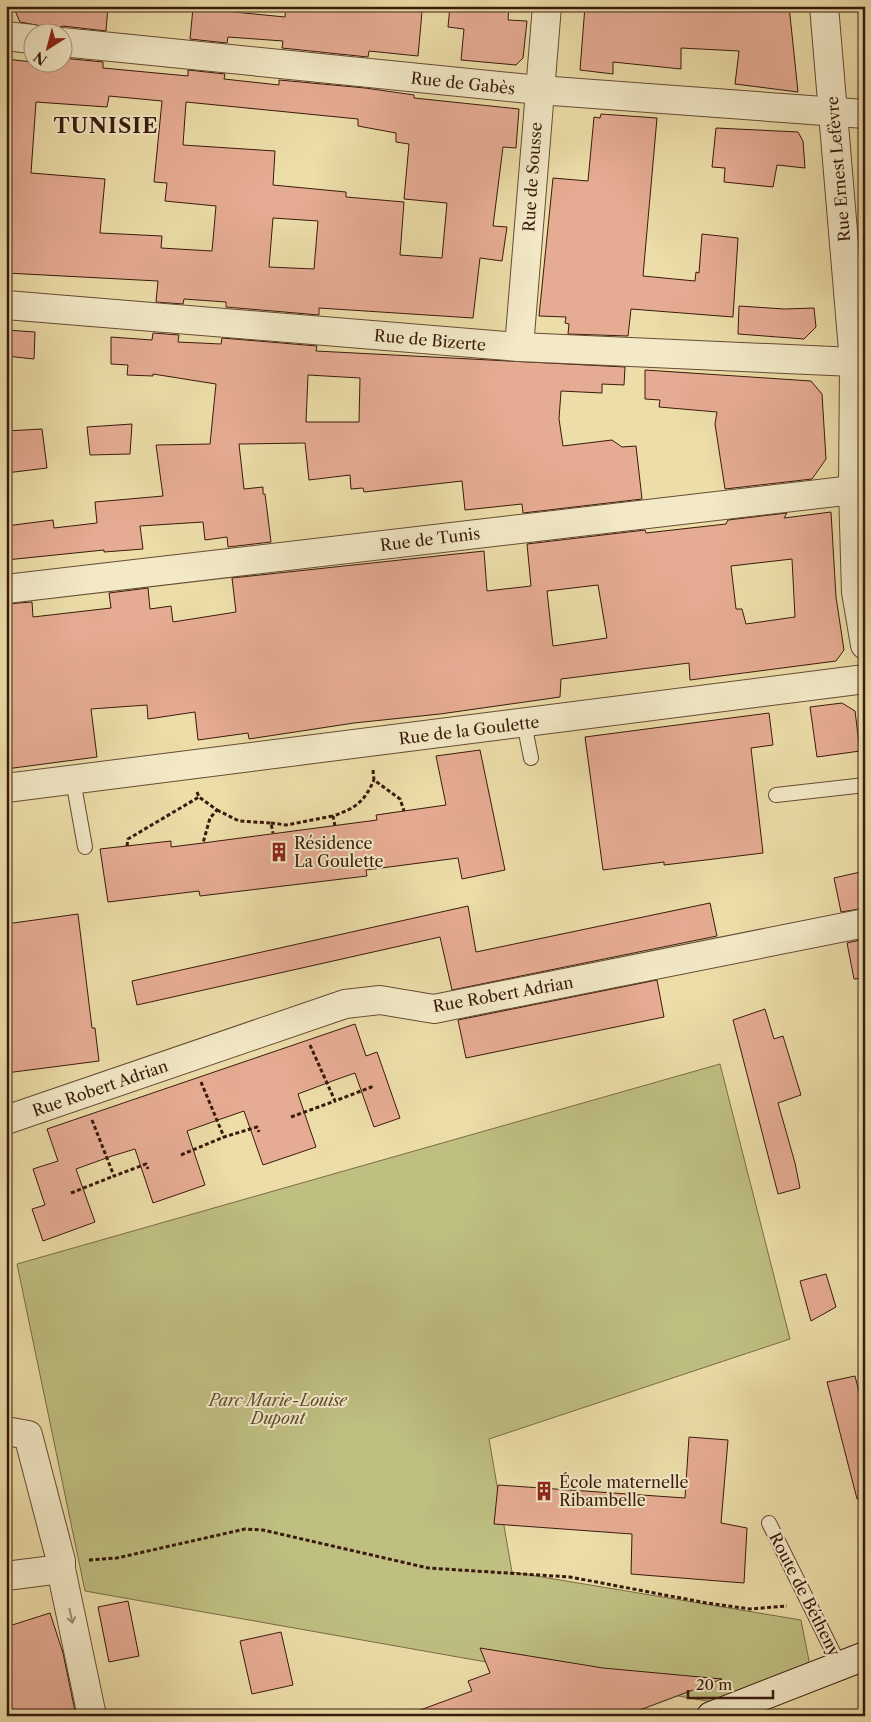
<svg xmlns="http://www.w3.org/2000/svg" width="871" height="1722" font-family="'Libre Caslon Text',serif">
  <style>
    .green { fill: #bfbf82; stroke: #7c6c47 }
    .building { fill: #e6ac93; stroke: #391a0c; fill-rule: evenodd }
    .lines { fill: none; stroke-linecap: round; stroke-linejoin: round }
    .lane-casing { stroke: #664b33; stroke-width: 16 }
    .street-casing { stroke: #664b33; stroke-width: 30 }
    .secondary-casing { stroke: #391a0c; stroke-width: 30 }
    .path { stroke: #391a0c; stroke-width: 3; stroke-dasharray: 4 2.5; stroke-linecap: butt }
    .lane { stroke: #f3e9c7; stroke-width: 14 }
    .street { stroke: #f3e9c7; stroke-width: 28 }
    .secondary { stroke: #f3e9c7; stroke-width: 28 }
    .oneway { stroke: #9f8c73 }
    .labels { text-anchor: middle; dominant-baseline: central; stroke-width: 4; stroke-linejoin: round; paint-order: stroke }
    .street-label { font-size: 16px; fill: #391a0c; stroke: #f3e9c7 }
    .poi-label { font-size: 16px; fill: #391a0c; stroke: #f3e9c7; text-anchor: start }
    .park-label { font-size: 16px; font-style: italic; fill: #614c2f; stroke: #f3e9c7 }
    .district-label { font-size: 21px; font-weight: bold; letter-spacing: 1px; fill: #391a0c; stroke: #f3e9c7 }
  </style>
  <rect width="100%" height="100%" fill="#ecdda9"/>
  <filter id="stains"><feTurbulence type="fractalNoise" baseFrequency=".004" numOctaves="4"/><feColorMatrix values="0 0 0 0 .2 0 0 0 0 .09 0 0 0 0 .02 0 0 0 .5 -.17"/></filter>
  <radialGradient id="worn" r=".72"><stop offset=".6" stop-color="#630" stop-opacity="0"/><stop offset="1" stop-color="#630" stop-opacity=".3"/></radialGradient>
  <polygon class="green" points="720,1064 790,1339 489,1439 512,1572 801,1620 812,1676 735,1706 85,1591 17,1264"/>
  <g class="building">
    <polygon points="13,6 108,6 106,31 63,26 46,32 41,26 20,22"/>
    <polygon points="286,6 391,6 391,9 422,12 418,56 369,51 368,57 282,48 283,41 228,37 227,43 190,39 193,8 285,17"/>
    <polygon points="450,6 509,6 508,20 527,21 523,58 516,65 461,60 464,29 448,27"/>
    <polygon points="585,6 789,6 798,92 735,84 739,51 681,48 681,69 613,62 613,74 580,70"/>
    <path d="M62 58 103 62V68L188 76V70L225 74 224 79 279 85V80L365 88 414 95V98L519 109 516 148 503 147 493 226 507 227 502 261 480 258 473 318 319 308V315L226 307V302L184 299 183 304 156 302 158 281 6 273V59L32 62H62ZM109 96 162 101 154 182 167 183 165 201 216 206 212 251 161 248 162 236 100 233 105 179 31 173 36 102 107 107ZM186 102 358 119V126L396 133V142L409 144 404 199 447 203 442 258 400 255 404 202 346 197V192L273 185 275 151 183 145ZM273 218 318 221 314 269 269 267Z"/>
    <polygon points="601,114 657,118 643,276 695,281 696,272 699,273 702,234 738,238 733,317 631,309 628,336 568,334 569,324 565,323 566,317 539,316 553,178 588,181 594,117 600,118"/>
    <polygon points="716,128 798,132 803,141 805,168 777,165 773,187 724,182 725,168 712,167"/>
    <polygon points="739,306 784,309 814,308 816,327 804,339 738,334"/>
    <polygon points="6,330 35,332 34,359 6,356"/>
    <path d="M153 333 179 335 178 342 221 344 222 338 317 346 316 351 625 367 624 385 602 384V393L561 391 559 419 563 446 612 440 622 447 636 446 642 499 523 513 522 504 465 510 462 481 364 492 363 488 351 489 350 475 309 480 305 443 239 444 244 489 263 487V494H265L271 542 228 547 227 537 205 540 203 522 140 526 143 549 104 552V550L6 560V526L53 520 54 528 97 523 95 502 163 496 156 445 210 444 216 384 153 374V376L127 375 128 365 111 364V337L152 340ZM308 375 360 378 359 422H306Z"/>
    <polygon points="645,370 811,381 822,394 826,459 812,479 725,489 715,424 717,412 659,407 660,400 645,399"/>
    <polygon points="132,424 130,454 90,455 87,427"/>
    <polygon points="42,429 47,468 6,473 6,431"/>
    <path d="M831 512 836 597 844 650 836 661 690 680 689 663 561 679 560 697 440 714 354 723 249 739 248 733 198 740 195 712 148 719 147 705 91 709 97 757 6 769V604L32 602 33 617 111 608 109 593 148 588 150 609 171 606 173 622 236 612 232 578 484 551 487 591 531 586 527 544 645 530 646 533 726 524 728 520 787 513 784 518ZM792 559 795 617 746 624 742 609H736L731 566ZM598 585 607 638 553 646 547 591Z"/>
    <polygon points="842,703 855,711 860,751 817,757 810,707"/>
    <polygon points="769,713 773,745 751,748 763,853 664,865 664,862 603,870 585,737"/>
    <polygon points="480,750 505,870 462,879 458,858 366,870 367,876 200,896 199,891 108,902 100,849 171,841 171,847 203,843 377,820 376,815 446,805 436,756"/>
    <polygon points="865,871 865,908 841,912 834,878"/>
    <polygon points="710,903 717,936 452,990 440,937 137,1005 132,981 468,906 476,952"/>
    <polygon points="78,914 92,1028 95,1028 99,1061 6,1073 6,924"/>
    <polygon points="865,939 865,978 854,979 847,943"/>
    <polygon points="657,980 664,1017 466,1058 458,1020"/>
    <polygon points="765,1009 774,1039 783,1036 801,1095 778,1103 795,1163 800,1188 778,1194 733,1020"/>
    <polygon points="355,1024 366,1056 377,1052 400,1118 374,1127 355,1073 335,1080 298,1094 316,1147 263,1165 244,1111 218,1120 187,1131 205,1185 153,1203 135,1149 112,1156 76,1169 95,1222 43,1241 32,1209 45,1205 33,1169 58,1161 47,1129"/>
    <polygon points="826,1274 836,1307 811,1321 800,1281"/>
    <polygon points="855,1376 860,1396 865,1395 865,1498 857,1499 827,1382"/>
    <polygon points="689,1437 728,1440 721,1523 747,1528 744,1583 631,1574 632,1534 494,1524 498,1485 685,1498"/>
    <polygon points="128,1601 139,1656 109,1662 98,1607"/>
    <polygon points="50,1613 63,1653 76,1716 6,1716 6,1627"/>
    <polygon points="281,1632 293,1685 252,1694 240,1641"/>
    <polygon points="480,1648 603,1668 722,1679 624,1716 413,1716 412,1713 472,1691 468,1681 490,1673"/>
  </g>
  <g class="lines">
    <defs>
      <g id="lane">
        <polyline points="524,723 531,758"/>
        <polyline points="73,780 85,847"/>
        <polyline points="776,795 865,785"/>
        <polyline points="769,1523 840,1666"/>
      </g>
      <g id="street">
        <polyline points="824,6 854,362 853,490 856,592 865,645"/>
        <polyline points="6,36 32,39"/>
        <polyline points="62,42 539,90 865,114"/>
        <polyline points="6,305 519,347 854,362 865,357"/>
        <polyline points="519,347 547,6"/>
        <polyline points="6,589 853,490"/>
        <polyline points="6,788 865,679"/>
        <polyline points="6,1120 345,1004 380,1000 434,1009 865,923"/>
        <polyline points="6,1431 28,1435 61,1561 61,1569 6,1576"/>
        <polyline points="61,1569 92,1716"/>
      </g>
      <polyline id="secondary" points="711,1716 865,1656"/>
    </defs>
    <use href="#lane" class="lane-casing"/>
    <use href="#street" class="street-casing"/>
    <use href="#secondary" class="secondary-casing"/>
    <g class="path">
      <polyline points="373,770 374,780 400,799 404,811"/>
      <polyline points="197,792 199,797 217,810 210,818 203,843"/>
      <polyline points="217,810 239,821 271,823 273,833"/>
      <polyline points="271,823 286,825 333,816"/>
      <path d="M335 826 333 816C356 808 364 802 374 780"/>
      <polyline points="127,846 128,839 199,797"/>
      <polyline points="310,1045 335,1101 374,1086"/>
      <polyline points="201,1082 224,1137 257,1127 259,1132"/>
      <polyline points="291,1117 335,1101"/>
      <polyline points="92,1120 114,1176 146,1164 148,1169"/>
      <polyline points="181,1155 224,1137"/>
      <polyline points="71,1193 114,1176"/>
      <polyline points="89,1560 117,1558 245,1529 263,1530 428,1568 570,1577 707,1603 750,1609 787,1606"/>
    </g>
    <use href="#lane" class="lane"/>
    <use href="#street" class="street"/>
    <use href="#secondary" class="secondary"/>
  </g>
  <defs><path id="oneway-shaft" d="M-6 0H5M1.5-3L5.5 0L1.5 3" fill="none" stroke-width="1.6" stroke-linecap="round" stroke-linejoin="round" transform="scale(1.25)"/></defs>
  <use class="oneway" href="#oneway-shaft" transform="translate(71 1616) rotate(78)"/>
  <defs>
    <symbol id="building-bare" viewBox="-9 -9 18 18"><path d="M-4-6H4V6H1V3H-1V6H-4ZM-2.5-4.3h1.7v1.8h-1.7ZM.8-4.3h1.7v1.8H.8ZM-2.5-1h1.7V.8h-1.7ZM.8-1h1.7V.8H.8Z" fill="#8f2418" stroke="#f3e9c7" stroke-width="2.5" paint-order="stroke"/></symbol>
  </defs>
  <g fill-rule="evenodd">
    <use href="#building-bare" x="265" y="838" width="28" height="28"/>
    <use href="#building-bare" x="530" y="1477" width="28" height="28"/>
  </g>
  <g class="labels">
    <g class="street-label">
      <text transform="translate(463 83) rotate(6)">Rue de Gabès</text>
      <text transform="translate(838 169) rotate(-95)">Rue Ernest Lefèvre</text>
      <text transform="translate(532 177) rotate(-86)">Rue de Sousse</text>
      <text transform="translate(430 340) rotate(5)">Rue de Bizerte</text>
      <text transform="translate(430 539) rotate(-7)">Rue de Tunis</text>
      <text transform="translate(469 730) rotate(-7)">Rue de la Goulette</text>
      <text transform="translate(503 994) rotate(-10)">Rue Robert Adrian</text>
      <text transform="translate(100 1088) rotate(-19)">Rue Robert Adrian</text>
      <text transform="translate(805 1594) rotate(63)">Route de Bétheny</text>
    </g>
    <g class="poi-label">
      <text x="294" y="843">Résidence<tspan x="294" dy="18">La Goulette</tspan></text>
      <text x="559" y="1482">École maternelle<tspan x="559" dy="18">Ribambelle</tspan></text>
    </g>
    <g class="park-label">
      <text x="278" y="1400">Parc Marie-Louise<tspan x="278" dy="18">Dupont</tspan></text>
    </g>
    <g class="district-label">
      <text x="106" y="125">TUNISIE</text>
    </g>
  </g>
  <rect width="871" height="1722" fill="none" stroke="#ecdda9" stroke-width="25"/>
  <rect x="8" y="8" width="856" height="1707" fill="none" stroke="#391a0c" stroke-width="2.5"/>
  <rect x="12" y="12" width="846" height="1697" fill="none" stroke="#391a0c"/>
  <g transform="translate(48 48) rotate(216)"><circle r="24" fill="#f3e9c7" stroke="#a9967c"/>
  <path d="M0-4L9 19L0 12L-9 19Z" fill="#8f2418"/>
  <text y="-8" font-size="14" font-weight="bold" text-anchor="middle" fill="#391a0c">N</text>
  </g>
  <path d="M688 1690v8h85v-8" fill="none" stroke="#391a0c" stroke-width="2.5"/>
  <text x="696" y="1690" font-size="15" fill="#391a0c" stroke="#f3e9c7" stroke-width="4" paint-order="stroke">20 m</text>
  <rect width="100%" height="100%" filter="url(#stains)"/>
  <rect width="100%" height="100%" fill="url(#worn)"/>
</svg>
